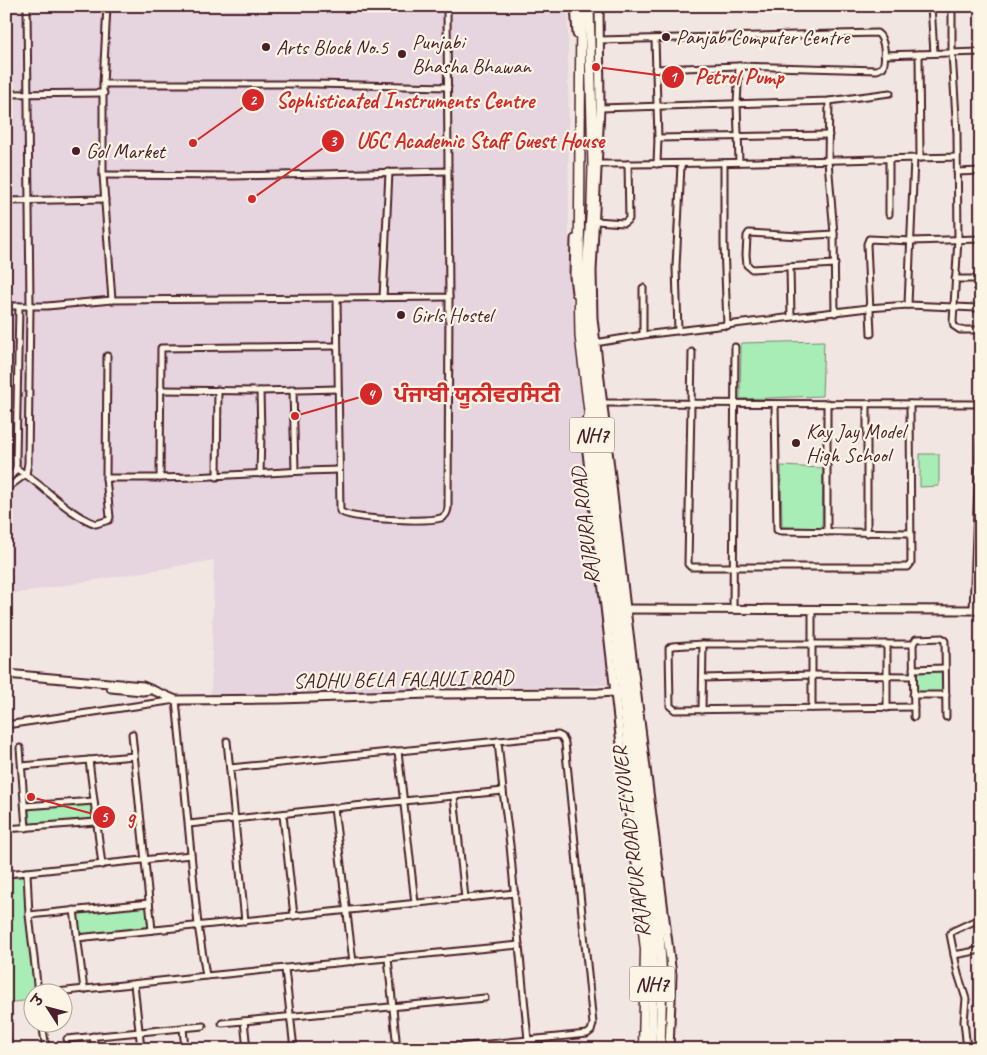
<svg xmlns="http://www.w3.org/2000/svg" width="987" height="1055" font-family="Caveat,'Playpen Sans Deva','Noto Sans Gurmukhi',sans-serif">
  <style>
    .built { fill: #e6d4de }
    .green { fill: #a8ecb6; stroke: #798670 }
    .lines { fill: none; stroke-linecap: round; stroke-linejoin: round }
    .street-casing { stroke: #4a1f2b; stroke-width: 9 }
    .secondary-casing { stroke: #4a1f2b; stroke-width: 11 }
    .primary-casing { stroke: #4a1f2b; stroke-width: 11 }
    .highway-casing { stroke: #4a1f2b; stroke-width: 12 }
    .street { stroke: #fcf5e5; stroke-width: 5 }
    .secondary { stroke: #fcf5e5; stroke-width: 7 }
    .primary { stroke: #fcf5e5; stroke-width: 8 }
    .highway { stroke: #fcf5e5; stroke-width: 9 }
    .poi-dot { fill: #4a1f2b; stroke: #fcf5e5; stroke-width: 2 }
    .labels { text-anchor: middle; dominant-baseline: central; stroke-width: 4.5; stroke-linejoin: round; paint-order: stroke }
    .shield { fill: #fcf5e5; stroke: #7f5f63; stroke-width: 1 }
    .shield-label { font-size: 20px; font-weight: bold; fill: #4a1f2b }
    .poi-label { font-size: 21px; fill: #4a1f2b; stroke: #fcf5e5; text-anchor: start }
    .street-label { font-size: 21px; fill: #4a1f2b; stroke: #fcf5e5 }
    .leader { fill: none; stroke: #d62828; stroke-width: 2 }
    .callout-dot { fill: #d62828; stroke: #fcf5e5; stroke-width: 2 }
    .mark-label { font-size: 15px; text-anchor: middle; font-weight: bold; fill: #fff }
    .callout-label { font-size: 22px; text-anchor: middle; font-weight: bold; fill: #d62828; stroke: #fcf5e5; stroke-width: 4.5; stroke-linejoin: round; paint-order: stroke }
  </style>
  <rect width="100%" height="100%" fill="#f2e6e2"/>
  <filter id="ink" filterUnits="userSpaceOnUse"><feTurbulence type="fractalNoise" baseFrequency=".02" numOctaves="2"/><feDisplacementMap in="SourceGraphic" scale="10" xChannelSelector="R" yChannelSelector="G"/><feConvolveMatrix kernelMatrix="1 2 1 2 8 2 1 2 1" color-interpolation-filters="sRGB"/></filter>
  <g filter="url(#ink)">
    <polygon class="built" points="6,6 563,6 568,11 569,272 612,685 211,695 214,560 6,595"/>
    <g class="green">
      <polygon points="824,341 822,396 740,399 741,343"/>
      <polygon points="920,454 939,454 939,486 920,487"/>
      <polygon points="781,466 823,468 822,528 782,527"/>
      <polygon points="944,671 944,691 942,693 916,693 917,673"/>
      <polygon points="92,804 93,818 30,824 29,809"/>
      <polygon points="24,877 34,992 32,1000 6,1003 6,878"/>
      <polygon points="147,906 149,928 79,936 77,912"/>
    </g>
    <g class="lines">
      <defs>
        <g id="street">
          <polyline points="107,6 103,84 103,175 112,300 449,297 448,171"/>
          <polyline points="931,6 934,53"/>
          <polyline points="952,6 952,53 957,134 958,239 953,322 954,326 960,330 981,330"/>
          <polyline points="655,39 658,138 657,164"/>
          <path d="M599 40 877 33C885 38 886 58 883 67L877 70 739 66 655 69"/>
          <polyline points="919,54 920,158"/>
          <polyline points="884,55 981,52"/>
          <polyline points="103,84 315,84 448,87"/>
          <polyline points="6,94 104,93"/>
          <polyline points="829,101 828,161 834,234 835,313"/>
          <polyline points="600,108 829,101 890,93"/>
          <polyline points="658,138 829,135"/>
          <polyline points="889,159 889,214"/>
          <polyline points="739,162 737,104 739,66"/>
          <polyline points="724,163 724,244 727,326"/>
          <path d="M598 164C718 164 838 160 957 157"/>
          <polyline points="957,172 981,171"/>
          <polyline points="103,175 234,176 448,171 447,6"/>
          <polyline points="6,201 105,199"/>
          <polyline points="596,221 624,223 629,219 628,164"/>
          <polyline points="834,234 800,236 749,233 747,236 746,255 747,265 752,269 835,264"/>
          <polyline points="790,267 791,317"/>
          <polyline points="955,279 981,279"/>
          <polyline points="643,288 643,335"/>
          <polyline points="383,298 389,172"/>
          <path d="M337 299 340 511C350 520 427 522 441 518 446 516 447 513 448 508L449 297"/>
          <polyline points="908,305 914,158"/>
          <polyline points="6,306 47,306 112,300"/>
          <polyline points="678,331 676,267 681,165"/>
          <polyline points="871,334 867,244 869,239 911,241 981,239"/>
          <polyline points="595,343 643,335 868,308 908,305 977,308 981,310"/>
          <path d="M337 346 161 348 160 478C219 477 279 471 339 470"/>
          <polyline points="692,352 688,564 691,567 908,567 911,563 910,404"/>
          <polyline points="293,389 295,471"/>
          <polyline points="160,390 260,391 338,389"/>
          <polyline points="601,403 981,404"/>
          <polyline points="775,404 777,530 780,531 911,533"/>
          <path d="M17 469C44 485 66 513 96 524L109 520 110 517 106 478H160"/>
          <polyline points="260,474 261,434 260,391"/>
          <polyline points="217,477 218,390"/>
          <polyline points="106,478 107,356"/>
          <path d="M6 480C16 473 17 469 16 457L19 306"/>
          <polyline points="6,489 26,474 28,463 30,306 27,6"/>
          <polyline points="827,532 827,403"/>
          <polyline points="867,533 867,404"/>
          <polyline points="733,609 735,347"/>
          <polyline points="812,609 812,708"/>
          <polyline points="973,610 981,409"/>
          <polyline points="913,644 914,717"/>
          <polyline points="913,669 945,668"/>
          <polyline points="703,678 812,675 913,676"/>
          <polyline points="913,695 946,695"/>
          <polyline points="914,707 675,710 670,706 669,648 672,646 703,644 913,644 916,639 942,638 945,641 946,717"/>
          <polyline points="887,708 887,644"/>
          <polyline points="702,710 703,644"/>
          <polyline points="6,725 176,700 198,925 206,976 57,992"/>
          <polyline points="132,734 152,930"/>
          <polyline points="227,741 245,921"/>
          <polyline points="498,741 503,791"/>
          <polyline points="20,748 26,828"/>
          <polyline points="398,751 415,903"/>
          <polyline points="89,760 102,865"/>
          <polyline points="22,766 134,756"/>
          <polyline points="230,768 558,735 562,737 565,743 593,1024 591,1031 587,1034 528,1040 529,1049"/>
          <polyline points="454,796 465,898"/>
          <polyline points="25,806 94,801"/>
          <polyline points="334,808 503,791 510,845 519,945"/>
          <polyline points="283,815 294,916"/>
          <polyline points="189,824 334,808 353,962"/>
          <polyline points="6,829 96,822"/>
          <polyline points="27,872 191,855"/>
          <polyline points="6,874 27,872 29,915 38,992"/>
          <polyline points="74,910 84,990"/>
          <polyline points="29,915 149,903"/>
          <polyline points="77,938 515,893"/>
          <polyline points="954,955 981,950"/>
          <polyline points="388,958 397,1049"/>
          <polyline points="285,969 294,1049"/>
          <polyline points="206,976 519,945 528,1040 437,1049"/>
          <polyline points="134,984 141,1049"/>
          <polyline points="244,1021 247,1049"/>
          <polyline points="42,1022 46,1049"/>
          <polyline points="222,1023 485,998"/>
          <polyline points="183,1028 185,1049"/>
          <polyline points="6,1029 8,1049"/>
          <polyline points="93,1036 95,1049"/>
          <polyline points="67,1039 203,1026"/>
          <polyline points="967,1049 964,1021 966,999 958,974 950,934 953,931 981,918"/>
        </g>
        <g id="secondary">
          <polyline points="575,6 577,34"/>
          <polyline points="599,6 600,108 592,271 593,318 626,609 672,975 669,1049"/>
          <polyline points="575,239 574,276 576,293"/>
          <polyline points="590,414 586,421 585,435 631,830 637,870"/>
          <polyline points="621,609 981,610"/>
          <polyline points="6,674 143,686 176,700 280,699 428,694 599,693 627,691"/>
          <polyline points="111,688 142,691 150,690"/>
        </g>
        <polyline id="primary" points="643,862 637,870 637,875 645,950 643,1049"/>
        <g id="highway">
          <polyline points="581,6 579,279 580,336 650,920 653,973 651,1049"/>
          <polyline points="589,6 593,166 592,203 587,273 588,333 621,609 623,639 658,920 662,977 660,1049"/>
        </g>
      </defs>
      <use href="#street" class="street-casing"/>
      <use href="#secondary" class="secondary-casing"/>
      <use href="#primary" class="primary-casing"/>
      <use href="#highway" class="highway-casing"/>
      <use href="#street" class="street"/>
      <use href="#secondary" class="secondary"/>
      <use href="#primary" class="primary"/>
      <use href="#highway" class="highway"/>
    </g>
  </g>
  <g class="poi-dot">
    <circle cx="666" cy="37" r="5"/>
    <circle cx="266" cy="47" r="5"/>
    <circle cx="402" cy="54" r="5"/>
    <circle cx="76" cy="151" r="5"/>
    <circle cx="401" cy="315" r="5"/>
    <circle cx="796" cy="443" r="5"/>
  </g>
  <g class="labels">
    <g class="shield">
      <rect x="569.5" y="417.5" width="45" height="35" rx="4"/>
      <rect x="629.5" y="966.5" width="45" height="35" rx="4"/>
    </g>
    <g class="shield-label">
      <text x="592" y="435">NH7</text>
      <text x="652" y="984">NH7</text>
    </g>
    <g class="poi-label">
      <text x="676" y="37">Panjab Computer Centre</text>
      <text x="412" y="42">Punjabi<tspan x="412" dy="24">Bhasha Bhawan</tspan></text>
      <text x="276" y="47">Arts Block No.5</text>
      <text x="86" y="151">Gol Market</text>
      <text x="411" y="315">Girls Hostel</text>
      <text x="806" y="431">Kay Jay Model<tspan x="806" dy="24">High School</tspan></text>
    </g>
    <g class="street-label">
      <text transform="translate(585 526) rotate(-97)">RAJPURA ROAD</text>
      <text transform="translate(403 679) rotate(-1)">SADHU BELA FALAULI ROAD</text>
      <text transform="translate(631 842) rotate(-97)">RAJAPUR ROAD FLYOVER</text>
    </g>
  </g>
  <path class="leader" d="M596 67L673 77M193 143L253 100M252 199L333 141M295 416L371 394M31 797L104 817"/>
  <g class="callout-dot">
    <circle cx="596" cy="67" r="5"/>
    <circle cx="193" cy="143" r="5"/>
    <circle cx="252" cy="199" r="5"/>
    <circle cx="295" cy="416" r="5"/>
    <circle cx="31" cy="797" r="5"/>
    <circle cx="673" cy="77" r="12"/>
    <circle cx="253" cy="100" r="12"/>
    <circle cx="333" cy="141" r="12"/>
    <circle cx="371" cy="394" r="12"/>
    <circle cx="104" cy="817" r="12"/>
  </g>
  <g class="mark-label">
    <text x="673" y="82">1</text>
    <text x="253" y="105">2</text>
    <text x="333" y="146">3</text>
    <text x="371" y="399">4</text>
    <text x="104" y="822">5</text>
  </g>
  <g class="callout-label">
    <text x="739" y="84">Petrol Pump</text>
    <text x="405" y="108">Sophisticated Instruments Centre</text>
    <text x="480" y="148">UGC Academic Staff Guest House</text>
    <text x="477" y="402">ਪੰਜਾਬੀ ਯੂਨੀਵਰਸਿਟੀ</text>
    <text x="131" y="824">g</text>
  </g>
  <rect width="987" height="1055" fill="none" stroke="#fcf5e5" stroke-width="25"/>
  <rect x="12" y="12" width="962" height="1030" fill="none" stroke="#4a1f2b" stroke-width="2" filter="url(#ink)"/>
  <g transform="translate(48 1008) rotate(306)"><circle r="24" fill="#fcf5e5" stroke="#b59f9b"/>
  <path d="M0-4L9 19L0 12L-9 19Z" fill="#4a1f2b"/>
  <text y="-8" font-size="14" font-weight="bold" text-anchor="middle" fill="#4a1f2b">उ</text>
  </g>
</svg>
